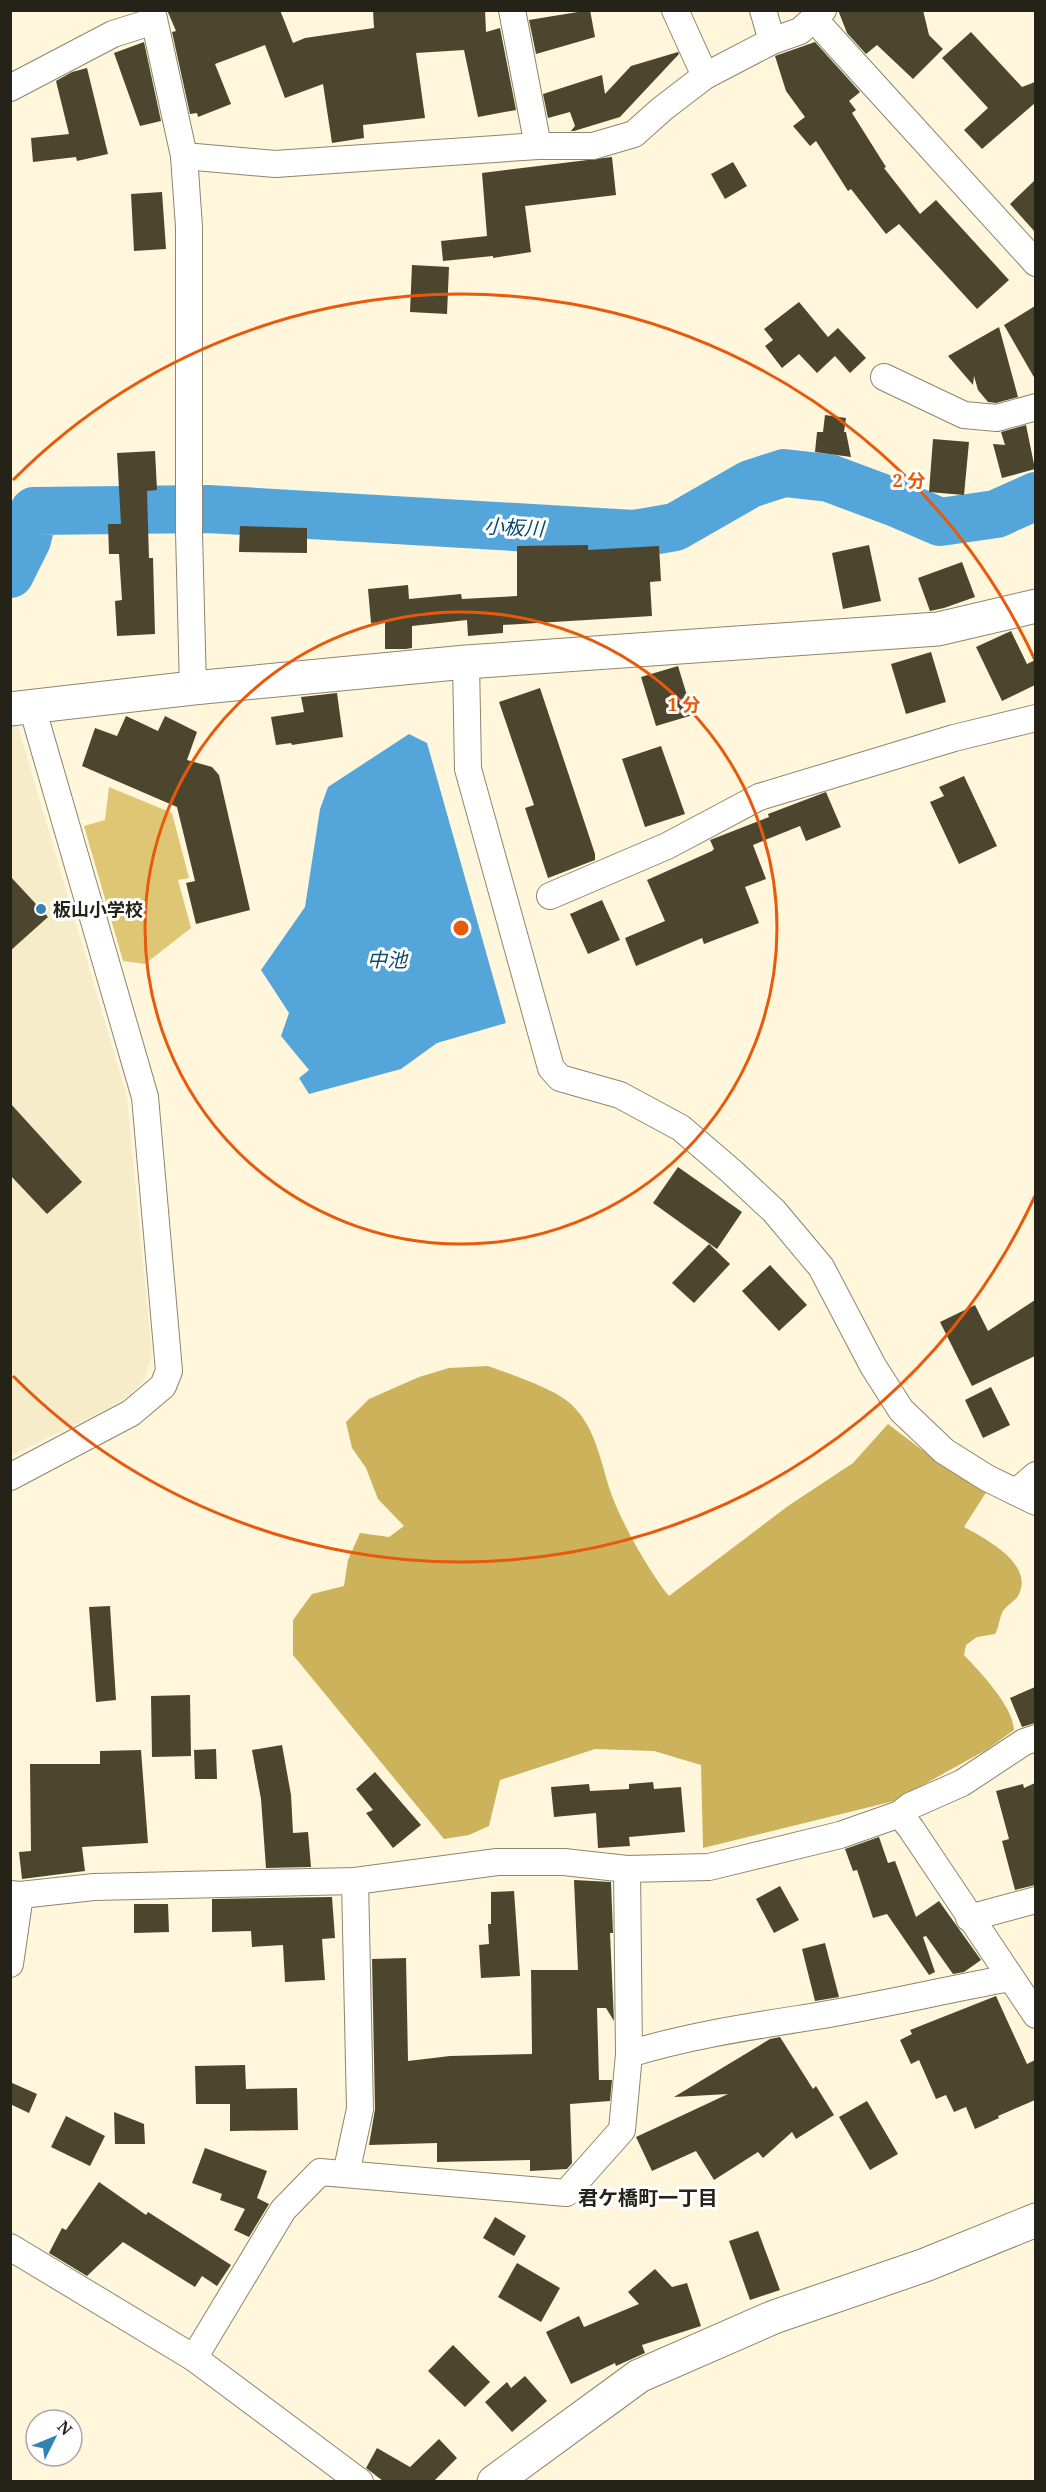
<svg xmlns="http://www.w3.org/2000/svg" width="1046" height="2492" font-family="'Noto Serif','Noto Sans JP',serif">
  <style>
    .built { fill: #f6ecc9 }
    .green { fill: #dec675 }
    .forest { fill: #ccb25b }
    .water { fill: #54a5da }
    .lines { fill: none; stroke-linecap: round; stroke-linejoin: round }
    .river { stroke: #54a5da; stroke-width: 48 }
    .building { fill: #4d462f }
    .street-casing { stroke: #8d856d; stroke-width: 28 }
    .secondary-casing { stroke: #8d856d; stroke-width: 35 }
    .street { stroke: #fff; stroke-width: 26 }
    .secondary { stroke: #fff; stroke-width: 33 }
    .ring { fill: none; stroke: #e8590c; stroke-width: 3 }
    .poi-dot { fill: #3282b4; stroke: #fff; stroke-width: 2 }
    .labels { text-anchor: middle; dominant-baseline: central; stroke-width: 6; stroke-linejoin: round; paint-order: stroke }
    .poi-label { font-size: 18px; font-weight: bold; fill: #252218; stroke: #fff; text-anchor: start }
    .water-label { font-size: 20px; font-style: italic; fill: #0a4c6f; stroke: #fff }
    .neighbourhood-label { font-size: 20px; font-weight: bold; fill: #252218; stroke: #fff }
    .centre { fill: #e8590c; stroke: #fff; stroke-width: 3 }
    .ring-label { font-size: 18px; text-anchor: middle; font-weight: bold; fill: #e8590c; stroke: #fff; stroke-width: 6; stroke-linejoin: round; paint-order: stroke }
  </style>
  <rect width="100%" height="100%" fill="#fff6db"/>
  <polygon class="built" points="10,720 16,720 127,1097 152,1355 144,1381 127,1397 105,1410 11,1456"/>
  <polygon class="green" points="109,787 172,813 189,878 178,880 191,928 145,964 123,961 84,826 105,820"/>
  <path class="forest" d="M488 1366C512 1375 554 1388 572 1405 597 1429 601 1465 612 1496 623 1525 650 1573 669 1596L788 1506 853 1463 888 1424 934 1459 987 1491 964 1527C984 1538 1036 1564 1018 1596 1014 1602 1005 1606 1002 1613 999 1620 999 1627 995 1634L977 1637 966 1645 964 1655C980 1672 1013 1706 1014 1730L986 1750 894 1801 703 1848 701 1765 654 1751 595 1749 500 1780 489 1826 469 1835 444 1839 293 1655V1620L312 1594 344 1586 348 1560 360 1533 389 1537 404 1526 378 1499 366 1468 352 1448 346 1422 369 1399 419 1377 449 1368Z"/>
  <polygon class="water" points="409,734 427,743 506,1023 437,1043 401,1069 309,1094 299,1078 309,1070 281,1036 289,1013 261,970 305,907 320,809 328,787"/>
  <g class="lines">
    <polyline class="river" points="10,574 27,540 34,511 208,509 634,534 675,527 750,484 784,473 829,478 896,503 940,522 996,514 1036,496"/>
  </g>
  <g class="building">
    <polygon points="167,10 280,10 293,43 305,38 374,28 373,10 485,10 486,32 500,28 516,110 478,117 464,50 416,53 425,118 363,125 364,138 332,143 323,84 285,98 265,45 215,64 231,104 198,117 197,113 190,114 172,32 176,31"/>
    <polygon points="590,10 595,37 536,54 529,20"/>
    <polygon points="838,10 923,10 929,35 943,49 913,79 877,45 866,54 847,33"/>
    <polygon points="971,32 1022,87 1035,82 1035,103 982,149 964,130 988,108 942,58"/>
    <polygon points="144,42 161,121 140,126 114,53"/>
    <polygon points="815,42 860,92 849,101 856,110 852,113 886,167 884,168 920,214 936,200 1009,280 977,309 899,224 886,234 851,189 848,191 816,141 810,146 793,126 805,117 786,91 775,56"/>
    <polygon points="678,52 679,54 620,117 574,131 571,131 575,126 570,112 548,118 543,94 602,75 605,94 631,66"/>
    <polygon points="87,68 108,154 77,161 76,157 33,162 31,138 69,134 56,81 72,72"/>
    <polygon points="612,157 616,195 525,206 531,252 493,258 493,256 443,261 441,241 487,236 482,173"/>
    <polygon points="733,162 747,186 725,199 711,174"/>
    <polygon points="1035,180 1035,232 1010,204"/>
    <polygon points="162,192 166,249 134,251 131,194"/>
    <polygon points="412,265 449,267 447,314 410,312"/>
    <polygon points="799,302 828,337 838,328 866,358 850,373 835,356 817,373 799,354 782,368 765,346 773,340 764,329"/>
    <polygon points="1035,306 1035,379 1004,325"/>
    <polygon points="999,327 1018,397 996,403 988,402 978,390 974,376 973,385 948,356"/>
    <polygon points="825,415 846,418 844,432 846,432 851,457 815,452 817,432 823,432"/>
    <polygon points="1026,425 1035,469 1002,478 993,444 1005,445 1001,432"/>
    <polygon points="933,439 969,442 964,495 929,492"/>
    <polygon points="155,451 157,490 147,491 149,558 153,558 155,634 117,636 115,601 122,600 119,554 109,554 108,524 121,524 117,453"/>
    <polygon points="240,526 307,528 307,553 239,552"/>
    <polygon points="588,545 588,550 659,546 661,581 650,582 652,616 503,625 503,633 468,636 467,620 412,626 412,648 406,649 385,649 385,622 371,623 368,589 408,585 409,599 461,594 462,599 517,596 517,546"/>
    <polygon points="869,545 881,601 843,609 832,553"/>
    <polygon points="962,562 975,597 944,608 930,611 918,578"/>
    <polygon points="1011,631 1027,664 1035,660 1035,685 1002,701 976,647"/>
    <polygon points="931,652 946,702 906,714 891,664"/>
    <polygon points="678,666 693,715 656,726 641,677"/>
    <polygon points="540,688 595,854 595,860 548,878 525,808 534,805 499,702"/>
    <polygon points="337,693 343,737 292,745 291,743 276,745 271,717 304,712 301,697"/>
    <polygon points="126,716 158,731 165,716 197,732 187,760 212,767 219,775 250,910 196,924 186,883 195,881 177,807 82,766 95,728 117,736"/>
    <polygon points="661,746 685,814 645,827 622,759"/>
    <polygon points="964,776 997,846 959,864 930,802 944,796 939,787"/>
    <polygon points="826,792 841,827 806,841 800,826 753,845 766,879 745,887 759,923 704,944 702,938 636,966 625,938 665,921 647,880 712,851 714,849 710,840 769,817 768,814"/>
    <polygon points="10,876 48,917 10,951"/>
    <polygon points="602,900 620,940 588,954 570,914"/>
    <polygon points="10,1103 82,1182 47,1214 10,1175"/>
    <polygon points="678,1167 742,1212 717,1249 653,1203"/>
    <polygon points="709,1244 730,1264 694,1303 672,1283"/>
    <polygon points="770,1265 807,1305 779,1331 742,1291"/>
    <polygon points="1035,1300 1035,1356 972,1386 940,1322 975,1305 988,1331"/>
    <polygon points="991,1387 1010,1425 983,1438 965,1400"/>
    <polygon points="110,1606 116,1700 96,1702 89,1607"/>
    <polygon points="1035,1687 1035,1723 1022,1727 1010,1698"/>
    <polygon points="190,1695 191,1756 152,1757 151,1696"/>
    <polygon points="282,1745 291,1795 293,1833 308,1832 311,1867 266,1868 261,1799 252,1750"/>
    <polygon points="216,1749 217,1779 195,1779 194,1750"/>
    <polygon points="141,1750 148,1843 82,1847 85,1871 22,1879 19,1852 31,1851 30,1764 100,1764 100,1751"/>
    <polygon points="375,1772 421,1825 393,1848 366,1813 373,1810 356,1789"/>
    <polygon points="653,1782 654,1789 681,1787 685,1832 629,1837 630,1846 598,1848 596,1813 554,1817 551,1787 589,1784 590,1791 629,1789 629,1784"/>
    <polygon points="1035,1783 1035,1885 1015,1890 1002,1841 1009,1839 996,1791 1023,1784 1024,1788"/>
    <polygon points="879,1837 888,1863 895,1861 916,1917 939,1901 981,1960 964,1972 953,1974 926,1936 923,1937 935,1972 929,1975 887,1914 873,1918 857,1870 853,1871 845,1849"/>
    <polygon points="574,1880 611,1882 613,1933 610,1933 614,2021 606,2008 597,2008 599,2080 612,2080 610,2101 570,2104 572,2163 567,2169 530,2171 530,2160 437,2162 437,2143 369,2145 375,2109 372,1959 406,1958 408,2061 450,2056 532,2054 531,1970 578,1970"/>
    <polygon points="780,1886 799,1920 774,1933 756,1899"/>
    <polygon points="514,1891 520,1976 481,1978 479,1945 489,1944 488,1924 491,1924 491,1892"/>
    <polygon points="332,1897 335,1938 322,1939 325,1980 285,1982 283,1945 252,1947 251,1931 212,1932 212,1899"/>
    <polygon points="134,1904 168,1904 169,1932 134,1933"/>
    <polygon points="825,1943 839,1997 815,2001 802,1949"/>
    <polygon points="996,1996 1027,2064 1035,2060 1035,2100 998,2116 999,2118 975,2129 966,2107 954,2112 946,2095 936,2099 919,2060 911,2064 900,2040 912,2034 910,2030"/>
    <polygon points="780,2037 813,2089 816,2086 834,2115 796,2139 792,2132 763,2158 758,2152 714,2180 696,2151 652,2171 636,2137 728,2094 674,2097 770,2039"/>
    <polygon points="245,2065 246,2089 297,2088 298,2130 230,2131 230,2104 196,2104 195,2066"/>
    <polygon points="10,2082 37,2094 29,2113 10,2104"/>
    <polygon points="867,2101 898,2154 870,2170 839,2117"/>
    <polygon points="114,2112 144,2124 145,2144 115,2144"/>
    <polygon points="66,2116 105,2136 90,2166 51,2147"/>
    <polygon points="205,2148 267,2171 257,2198 269,2204 249,2237 234,2230 245,2209 220,2200 222,2194 192,2183"/>
    <polygon points="99,2182 146,2215 148,2212 231,2265 217,2286 202,2276 195,2287 123,2242 87,2276 49,2253 62,2228 66,2230"/>
    <polygon points="495,2217 526,2236 514,2256 483,2238"/>
    <polygon points="758,2231 780,2290 750,2300 729,2241"/>
    <polygon points="517,2263 560,2288 541,2322 498,2297"/>
    <polygon points="655,2269 672,2287 687,2283 701,2326 642,2345 645,2353 616,2366 615,2363 571,2384 546,2332 579,2316 584,2327 639,2304 628,2292"/>
    <polygon points="453,2345 490,2382 465,2407 428,2371"/>
    <polygon points="525,2376 547,2401 512,2432 485,2402 507,2382 511,2388"/>
    <polygon points="439,2439 457,2458 434,2481 383,2481 366,2468 377,2448 410,2467"/>
  </g>
  <g class="lines">
    <defs>
      <g id="street">
        <polyline points="152,10 184,156 189,227 189,532 193,688"/>
        <polyline points="512,10 538,146"/>
        <polyline points="675,10 705,76"/>
        <polyline points="763,10 772,41"/>
        <polyline points="814,19 1036,263"/>
        <polyline points="10,88 113,34 154,21"/>
        <polyline points="184,156 275,164 538,146 593,146 634,134 662,109 705,76 772,41 800,31 823,10"/>
        <polyline points="884,377 964,415 997,418 1036,407"/>
        <polyline points="466,662 468,769 551,1068 560,1078 620,1095 681,1128 731,1171 774,1211 821,1267 873,1366 901,1410 944,1451 987,1478 1036,1502"/>
        <polyline points="550,896 667,846 759,797 954,738 1036,718"/>
        <polyline points="10,1477 131,1413 163,1386 169,1371 145,1097 32,707"/>
        <polyline points="1016,1492 1036,1475"/>
        <polyline points="900,1814 912,1830 1036,2015"/>
        <polyline points="10,1894 20,1895 94,1887 355,1881 497,1862 564,1862 627,1869 709,1867 840,1835 900,1814 910,1806 962,1783 1024,1742 1036,1738"/>
        <polyline points="969,1918 1036,1900"/>
        <polyline points="10,1964 20,1895"/>
        <path d="M629 2054C690 2035 754 2026 817 2016 881 2005 945 1990 1010 1978"/>
        <polyline points="346,2174 360,2109 355,1881"/>
        <polyline points="10,2247 194,2358 360,2482"/>
        <polyline points="194,2358 283,2210 320,2172 566,2193 622,2130 629,2054 627,1869"/>
      </g>
      <g id="secondary">
        <polyline points="10,709 193,688 466,662 938,629 1036,606"/>
        <polyline points="494,2482 639,2376 774,2317 925,2265 1036,2220"/>
      </g>
    </defs>
    <use href="#street" class="street-casing"/>
    <use href="#secondary" class="secondary-casing"/>
    <use href="#street" class="street"/>
    <use href="#secondary" class="secondary"/>
  </g>
  <g class="ring">
    <circle cx="461" cy="928" r="316"/>
    <path d="M1035 1196A633 633 0 0 1 13 1376M13 480A633 633 0 0 1 1035 660"/>
  </g>
  <circle class="poi-dot" cx="41" cy="909" r="6"/>
  <g class="labels">
    <g class="poi-label">
      <text x="53" y="909">板山小学校</text>
    </g>
    <g class="water-label">
      <text transform="translate(514 527) rotate(3)">小板川</text>
      <text x="387" y="959">中池</text>
    </g>
    <g class="neighbourhood-label">
      <text x="648" y="2197">君ケ橋町一丁目</text>
    </g>
  </g>
  <circle cx="461" cy="928" r="9" class="centre"/>
  <g class="ring-label">
    <text x="909" y="487">2 分</text>
    <text x="684" y="711">1 分</text>
  </g>
  <rect width="1046" height="2492" fill="none" stroke="#252218" stroke-width="24"/>
  <g transform="translate(54 2438) rotate(47)"><circle r="28" fill="#ffffff" stroke="#a8a7a3" stroke-width="1.5"/>
  <path d="M0-4.5L10 22L0 15L-10 22Z" fill="#3282b4"/>
  <text y="-9" font-size="16" font-weight="bold" text-anchor="middle" fill="#252218">N</text>
  </g>
</svg>
